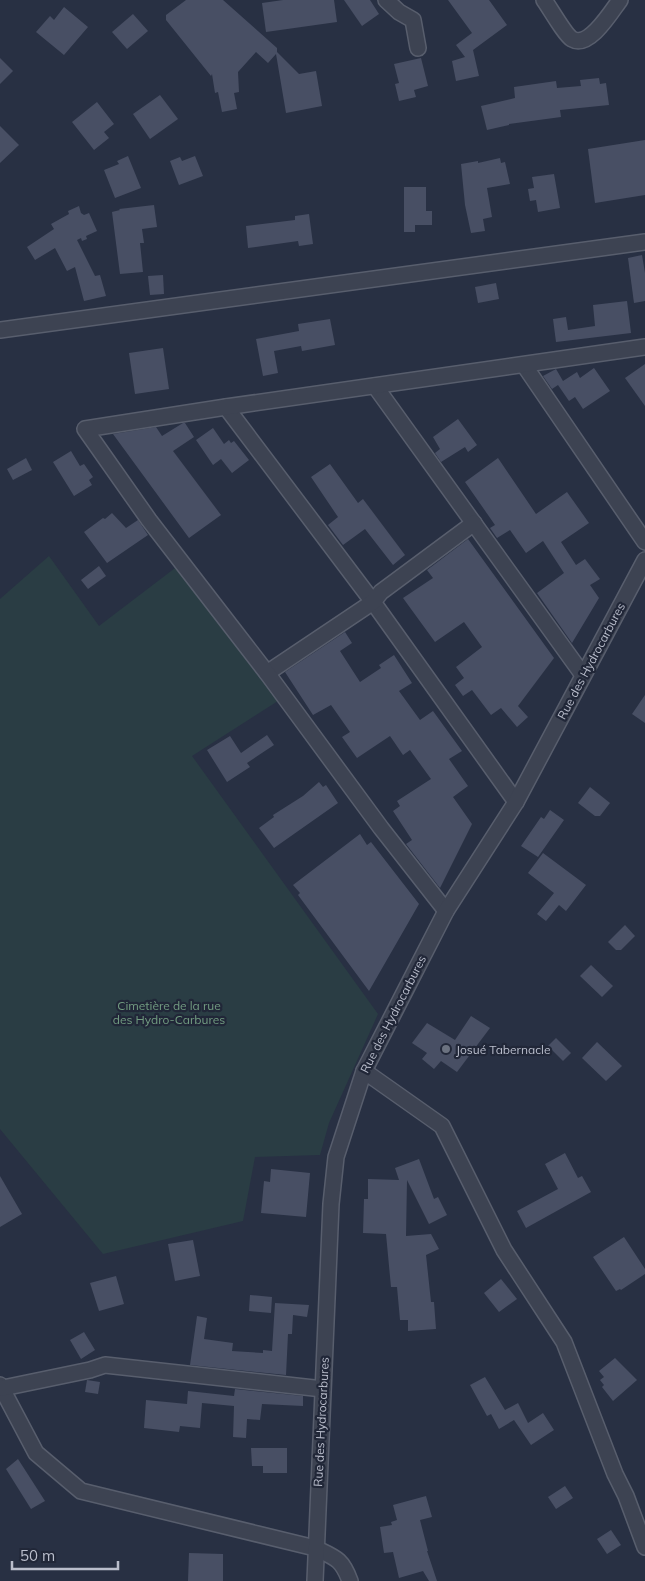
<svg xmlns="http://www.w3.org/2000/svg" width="645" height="1581" font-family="Mulish,sans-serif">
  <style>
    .green { fill: #2a3d44 }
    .building { fill: #484f64 }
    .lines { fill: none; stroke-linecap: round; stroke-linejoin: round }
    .minor-casing { stroke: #585e6d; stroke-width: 18 }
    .minor { stroke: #3d4352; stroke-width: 15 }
    .worship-dot { fill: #6b7280; stroke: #212738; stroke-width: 2 }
    .labels { text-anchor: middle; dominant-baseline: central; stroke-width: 4.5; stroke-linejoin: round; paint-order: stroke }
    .street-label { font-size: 12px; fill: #babecc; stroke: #212738 }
    .park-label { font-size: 12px; fill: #729c81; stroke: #212738 }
    .poi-label { font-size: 12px; fill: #babecc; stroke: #212738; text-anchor: start }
  </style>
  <rect width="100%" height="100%" fill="#283043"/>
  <polygon class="green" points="49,556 99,626 179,565 278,701 192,756 378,1014 329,1123 320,1155 255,1157 243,1221 103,1254 0,1129 0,599"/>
  <g class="building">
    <polygon points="186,0 223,0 277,48 277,52 299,74 316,71 322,106 286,113 276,54 268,63 256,52 238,72 239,92 234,93 237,109 222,112 218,92 215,93 212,74 211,76 166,20 166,15"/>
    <polygon points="283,0 334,0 337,22 266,32 262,3"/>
    <polygon points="344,0 370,0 379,14 362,26"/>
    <polygon points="448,0 489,0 507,25 473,50 479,76 456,81 452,61 465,57 456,45 472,33"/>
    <polygon points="64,7 88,27 64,55 36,32 50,16 54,20"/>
    <polygon points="133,14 148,31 127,49 112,32"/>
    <polygon points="0,58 13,71 0,84"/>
    <polygon points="421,58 428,86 414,90 416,97 399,101 395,84 399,83 394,64"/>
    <polygon points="599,78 600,84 606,83 609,105 560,110 561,117 509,124 509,125 487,130 481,106 515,98 514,87 556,81 557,88 581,86 580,80"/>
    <polygon points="160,95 178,119 150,139 133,114"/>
    <polygon points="97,102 114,124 104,132 109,138 94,150 72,122"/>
    <polygon points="0,126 19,145 0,163"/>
    <polygon points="645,140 645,195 595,203 588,149"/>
    <polygon points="128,156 141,188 115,198 104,170 119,164 117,161"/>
    <polygon points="195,156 203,176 179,185 170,161 180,157 182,161"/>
    <polygon points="500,158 501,163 505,162 510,184 487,188 492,217 483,219 485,231 471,233 465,205 461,164 478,161 478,163"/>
    <polygon points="554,174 560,208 538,212 536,200 530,201 528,189 534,188 532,177"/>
    <polygon points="404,187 426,187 426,211 432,211 432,225 415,225 415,232 404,232"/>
    <polygon points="154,205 157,227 142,229 144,243 140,243 143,272 120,274 112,212 120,210 119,209"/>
    <polygon points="79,206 81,213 84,215 89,213 97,231 86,236 87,239 82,241 81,238 77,240 95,276 100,275 106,296 84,301 75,267 67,271 55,248 35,260 27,247 54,229 51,224 69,214 68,211"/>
    <polygon points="309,214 313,244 299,246 298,241 248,248 246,226 295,220 295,216"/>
    <polygon points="642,255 645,273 645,301 634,303 628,258"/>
    <polygon points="163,275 164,294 150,295 148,276"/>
    <polygon points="496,283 499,299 478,303 475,287"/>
    <polygon points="627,301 631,333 556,342 553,319 566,317 568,330 595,326 593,305"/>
    <polygon points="330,319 335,345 302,351 301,346 274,351 278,373 263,376 256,339 299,331 298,324"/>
    <polygon points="163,348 169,389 135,394 129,353"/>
    <polygon points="645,364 645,406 625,378"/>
    <polygon points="594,368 610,391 583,409 575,397 569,401 558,385 552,389 543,376 556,369 563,381 577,372 580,378"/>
    <polygon points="458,419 477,445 468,452 465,447 441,462 435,453 440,449 433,437"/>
    <polygon points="183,423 185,423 194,437 173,451 221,515 189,538 113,434 156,427 162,436"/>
    <polygon points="213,428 224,444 229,440 231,443 234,441 249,460 232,473 221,459 213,465 196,440"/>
    <polygon points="71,451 80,466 84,464 93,477 89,480 92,485 74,496 53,462"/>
    <polygon points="26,458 32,470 13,480 7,469"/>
    <polygon points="498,458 536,514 567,492 589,523 561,542 576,565 585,559 600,579 590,585 599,598 572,643 537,593 564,573 543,541 526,553 510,530 497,538 490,528 495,525 465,482"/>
    <polygon points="330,464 358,503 363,499 405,555 393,565 365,529 343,545 328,525 338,517 311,477"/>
    <polygon points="112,513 126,528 138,520 148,535 107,563 84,532 103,518 105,519"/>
    <polygon points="468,539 554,658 518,706 528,717 517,727 501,708 491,715 472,690 463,696 455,685 464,678 456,667 482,647 464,622 435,642 403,598 433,578 427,570"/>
    <polygon points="99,566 106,576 88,589 81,580"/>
    <polygon points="345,632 352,643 340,651 360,682 381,668 379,665 394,655 412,683 399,691 420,720 433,711 462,751 449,759 468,786 453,797 472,824 440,888 406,844 412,840 393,811 400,806 397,801 431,779 410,750 403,755 390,736 357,758 342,737 350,732 331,705 313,715 285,672"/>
    <polygon points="645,695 645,723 632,714"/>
    <polygon points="267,735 274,745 247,763 250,767 227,782 207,750 230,736 241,753"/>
    <polygon points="319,782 323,787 326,785 338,803 274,848 259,828 274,817 273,815 303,796"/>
    <polygon points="590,787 610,803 600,816 595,816 578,803"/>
    <polygon points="550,810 564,820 538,857 521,846 541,817 544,819"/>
    <polygon points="360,834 367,845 371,842 419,904 369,991 298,895 300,893 293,885"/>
    <polygon points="543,853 586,885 566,911 559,905 546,921 537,914 554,893 528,873"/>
    <polygon points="625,925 635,936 621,950 616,950 608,942"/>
    <polygon points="591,965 613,986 602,997 580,976"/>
    <polygon points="471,1016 490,1028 457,1072 441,1061 434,1069 422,1059 427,1053 412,1043 427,1023 455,1040"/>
    <polygon points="556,1038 571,1053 563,1061 548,1046"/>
    <polygon points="597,1042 622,1066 606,1081 582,1058"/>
    <polygon points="565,1153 578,1178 582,1176 591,1192 526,1228 517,1211 558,1189 545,1164"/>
    <polygon points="419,1159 434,1199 438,1197 447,1215 429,1224 407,1180 406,1236 431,1234 439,1249 426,1255 431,1302 434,1302 436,1329 408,1331 408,1320 400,1320 397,1287 391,1287 386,1234 363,1233 364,1199 368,1199 368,1179 399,1180 395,1168"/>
    <polygon points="271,1169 310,1173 306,1217 261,1213 264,1181 270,1182"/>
    <polygon points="0,1176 22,1214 0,1227"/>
    <polygon points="624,1237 645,1269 645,1274 621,1290 620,1289 616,1291 593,1257"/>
    <polygon points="193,1240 200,1276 175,1281 168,1244"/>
    <polygon points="116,1276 124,1304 99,1311 90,1283"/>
    <polygon points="501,1279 517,1299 499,1312 484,1293"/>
    <polygon points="250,1295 272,1297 271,1313 249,1311"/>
    <polygon points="275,1303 309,1305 307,1317 293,1315 292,1334 288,1334 286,1375 190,1365 197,1316 207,1318 204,1339 233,1343 232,1351 263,1353 263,1350 272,1351"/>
    <polygon points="84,1332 95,1350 81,1359 70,1340"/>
    <polygon points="615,1358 637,1380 613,1401 602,1387 604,1385 600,1380 604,1377 599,1371"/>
    <polygon points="485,1377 505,1410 518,1403 528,1423 543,1413 554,1430 531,1445 514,1420 499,1429 491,1414 487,1416 470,1385"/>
    <polygon points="87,1380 100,1382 98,1394 85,1392"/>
    <polygon points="235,1389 303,1396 303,1406 262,1404 260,1420 247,1419 246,1438 233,1437 234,1406 202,1403 200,1428 180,1426 179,1432 144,1428 146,1400 187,1404 188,1391 234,1396"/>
    <polygon points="251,1448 287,1448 287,1473 263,1473 263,1466 252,1466"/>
    <polygon points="18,1459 45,1501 31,1509 6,1469"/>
    <polygon points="565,1486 573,1498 556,1509 548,1497"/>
    <polygon points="426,1496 432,1517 420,1520 428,1551 427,1551 437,1581 429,1581 423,1571 399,1578 393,1552 384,1553 380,1527 392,1525 391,1522 397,1520 393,1505"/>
    <polygon points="611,1530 621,1545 607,1554 597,1539"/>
    <polygon points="189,1553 223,1554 223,1581 188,1581"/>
  </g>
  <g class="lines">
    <defs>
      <g id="minor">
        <polyline points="386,0 399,12 413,20 418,48"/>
        <path d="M544 0C550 8 565 35 572 39 589 49 611 12 620 0"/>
        <polyline points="0,330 645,242"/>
        <polyline points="524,365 645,542"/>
        <polyline points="375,386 583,675"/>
        <polyline points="226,407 373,602 516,802"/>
        <polyline points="267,673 373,602 381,592 474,523"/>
        <polyline points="446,911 381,828 267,673 149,520 85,429 226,407 645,347"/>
        <polyline points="364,1071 442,1126 504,1250 564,1342 615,1474 626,1496 645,1547"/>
        <path d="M0 1385 36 1453 81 1491 315 1548C336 1558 342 1559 350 1581"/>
        <polyline points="3,1388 90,1370 105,1365 323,1389"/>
        <polyline points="315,1581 331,1204 336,1157 364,1071 446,911 516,802 645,560"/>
      </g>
    </defs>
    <use href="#minor" class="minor-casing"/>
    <use href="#minor" class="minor"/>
  </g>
  <circle class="worship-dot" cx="446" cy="1049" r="5"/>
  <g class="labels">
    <g class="street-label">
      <text transform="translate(591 661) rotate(-62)">Rue des Hydrocarbures</text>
      <text transform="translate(393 1014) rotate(-63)">Rue des Hydrocarbures</text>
      <text transform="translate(321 1422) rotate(-87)">Rue des Hydrocarbures</text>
    </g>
    <g class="park-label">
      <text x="169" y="1005">Cimetière de la rue<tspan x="169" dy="14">des Hydro-Carbures</tspan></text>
    </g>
    <g class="poi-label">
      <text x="456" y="1049">Josué Tabernacle</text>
    </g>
  </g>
  <path d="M12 1561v8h106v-8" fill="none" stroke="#babecc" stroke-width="2.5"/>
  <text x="20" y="1561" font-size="15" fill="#babecc" stroke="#212738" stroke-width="4" paint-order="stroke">50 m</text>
</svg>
